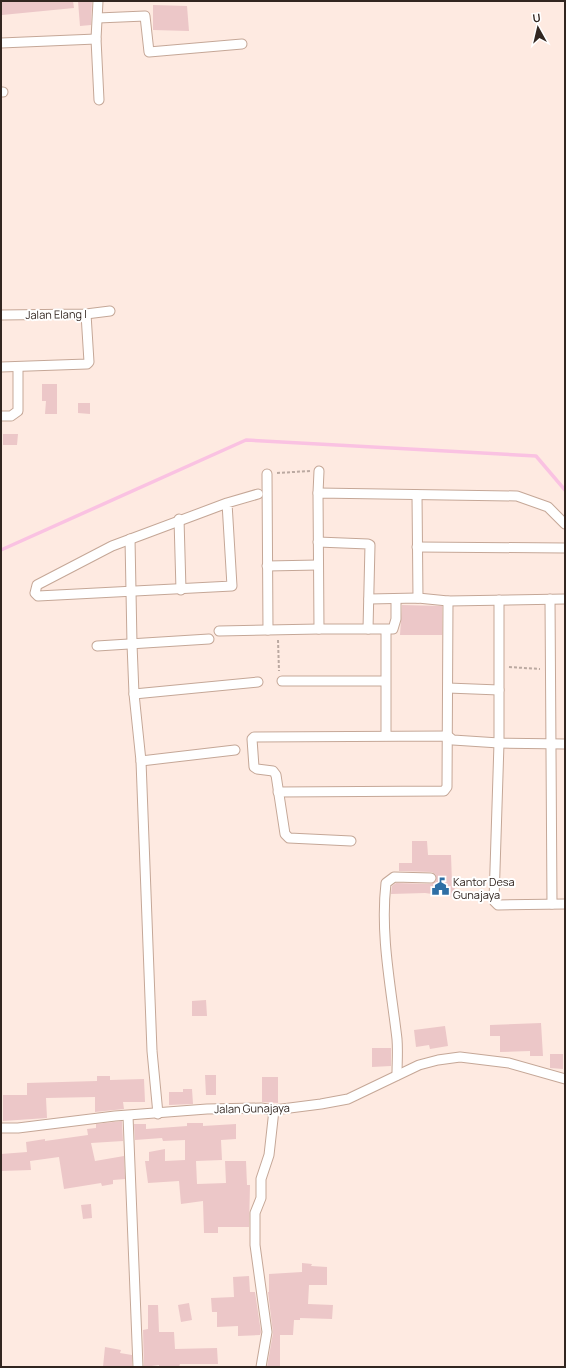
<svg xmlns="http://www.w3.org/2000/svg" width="566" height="1368" font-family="Manrope,sans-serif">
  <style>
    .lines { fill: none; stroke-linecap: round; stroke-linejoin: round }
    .stream { stroke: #fac2e2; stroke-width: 3.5 }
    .building { fill: #ecc7c8 }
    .minor-casing { stroke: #c5a797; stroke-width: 11 }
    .path { stroke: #bba9a1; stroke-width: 2; stroke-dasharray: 3 2; stroke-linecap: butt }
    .minor { stroke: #fff; stroke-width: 9 }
    .labels { text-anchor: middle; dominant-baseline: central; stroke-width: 4; stroke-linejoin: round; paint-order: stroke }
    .street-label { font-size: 11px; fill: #322620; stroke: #fff }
    .poi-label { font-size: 11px; fill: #322620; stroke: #fff; text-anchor: start }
  </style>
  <rect width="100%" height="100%" fill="#feeae1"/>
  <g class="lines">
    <polyline class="stream" points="1,550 246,440 536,456 565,490"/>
  </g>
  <g class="building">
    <polygon points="2,1 73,1 74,8 2,15"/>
    <polygon points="78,1 92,1 91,25 80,26"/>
    <polygon points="153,5 187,6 189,31 153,30"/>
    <polygon points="42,384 57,384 57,414 45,414 46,401 42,401"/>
    <polygon points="78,403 90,403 90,414 78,413"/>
    <polygon points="3,434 18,434 17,445 3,445"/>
    <polygon points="402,605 442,606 442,635 400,635"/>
    <polygon points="412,841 427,841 428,855 451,855 452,883 455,883 454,897 425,893 391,894 392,886 396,883 431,884 436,881 436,875 432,872 399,871 399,863 412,863"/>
    <polygon points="206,1000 207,1016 192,1016 192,1001"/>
    <polygon points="541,1023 543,1056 530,1056 530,1051 500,1052 500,1036 490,1036 490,1025"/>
    <polygon points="445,1026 448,1046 430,1049 429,1045 416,1047 414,1030"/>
    <polygon points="372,1048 391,1048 391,1066 372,1067"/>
    <polygon points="550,1054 563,1054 563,1069 550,1068"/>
    <polygon points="205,1075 216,1075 216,1095 206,1095"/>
    <polygon points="97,1076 110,1076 110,1080 144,1079 145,1102 123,1102 124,1109 95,1112 95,1097 46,1098 47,1118 3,1121 3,1095 27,1095 27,1083 97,1081"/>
    <polygon points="262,1077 278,1077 278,1103 262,1102"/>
    <polygon points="183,1089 192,1089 193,1104 169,1105 169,1092 183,1092"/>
    <polygon points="122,1121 123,1141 91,1143 95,1161 124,1156 125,1179 113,1180 113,1184 102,1186 101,1183 64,1189 59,1157 30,1161 31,1170 1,1171 1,1154 27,1152 26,1142 45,1139 45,1141 88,1135 87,1129 96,1128 96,1124"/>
    <polygon points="187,1123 203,1123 203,1126 236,1124 236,1139 221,1140 222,1160 196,1161 197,1184 226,1183 225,1161 246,1161 247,1185 250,1185 249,1227 218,1227 218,1233 204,1233 203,1201 181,1204 179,1181 148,1183 145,1161 149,1161 149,1152 165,1149 165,1161 185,1160 185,1140 163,1141 162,1138 135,1140 134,1124 146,1124 146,1129 187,1126"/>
    <polygon points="91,1204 92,1218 83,1219 81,1205"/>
    <polygon points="302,1263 312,1264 311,1266 327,1267 327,1285 309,1285 308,1304 333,1305 332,1319 300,1318 300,1320 294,1320 293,1335 280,1335 280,1367 267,1367 273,1333 268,1292 269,1292 269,1274 302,1272"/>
    <polygon points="249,1276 250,1292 255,1292 261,1332 260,1335 238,1336 238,1326 217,1327 217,1312 212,1312 211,1298 234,1297 233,1277"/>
    <polygon points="189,1303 192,1320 181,1322 178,1305"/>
    <polygon points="148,1305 158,1305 159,1332 174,1332 175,1349 217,1348 218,1364 180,1364 179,1367 159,1367 159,1365 144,1367 143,1330 148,1329"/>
    <polygon points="105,1347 121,1350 120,1353 132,1355 132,1367 103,1367"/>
  </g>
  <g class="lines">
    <defs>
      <g id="minor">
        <polyline points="98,1 96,39 99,100"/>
        <polyline points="98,18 145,16 149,52 242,44"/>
        <polyline points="1,43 96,39"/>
        <polyline points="1,92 3,92"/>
        <polyline points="1,315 86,314 110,311"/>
        <polyline points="1,367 87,364 89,362 86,314"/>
        <polyline points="1,416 11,416 18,411 18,367"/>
        <polyline points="267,474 268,630"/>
        <polyline points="318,493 319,471"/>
        <polyline points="417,495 418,598"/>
        <polyline points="227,503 232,586 38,596 35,593 37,585 112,546 227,503 258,494"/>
        <polyline points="179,519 181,590"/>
        <polyline points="130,539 132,644 134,694 141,761 152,1051 158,1114"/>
        <polyline points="318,542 368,544 370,545 368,629"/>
        <polyline points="417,547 565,548"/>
        <polyline points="267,566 318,565"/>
        <polyline points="369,599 418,598 448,601 565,599"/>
        <polyline points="550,599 552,904"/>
        <polyline points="499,600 499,743 494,901 498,905 565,904"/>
        <polyline points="319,629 318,493 517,496 548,507 565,524"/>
        <polyline points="219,631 319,629 393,629 396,619 396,599"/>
        <polyline points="97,646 209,639"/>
        <polyline points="282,681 385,681"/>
        <polyline points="448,688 499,690"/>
        <polyline points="134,694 258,682"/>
        <polyline points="386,735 386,630"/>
        <polyline points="141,761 235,750"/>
        <polyline points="278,792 444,791 447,787 448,601"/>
        <polyline points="351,841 289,838 285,834 276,775 273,771 257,769 254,767 252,739 254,737 448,736 453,740 499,743 565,744"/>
        <path d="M397 1075C397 1063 398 1051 397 1039 391 987 380 935 386 883L394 877 431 878"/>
        <polyline points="128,1116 138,1367"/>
        <polyline points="1,1128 18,1128 115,1116 207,1109 261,1108 274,1110 321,1104 348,1099 419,1065 438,1060 460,1057 509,1063 565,1079"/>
        <polyline points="261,1367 267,1332 255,1245 255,1213 261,1198 261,1179 269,1155 274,1110"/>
      </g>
    </defs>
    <use href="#minor" class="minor-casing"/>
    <g class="path">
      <polyline points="277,473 310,471"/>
      <polyline points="278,640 279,671"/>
      <polyline points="509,667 540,669"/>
    </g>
    <use href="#minor" class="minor"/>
  </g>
  <defs>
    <symbol id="civic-bare" viewBox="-9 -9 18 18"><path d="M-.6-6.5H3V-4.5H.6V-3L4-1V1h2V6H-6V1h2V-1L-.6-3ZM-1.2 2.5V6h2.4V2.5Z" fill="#2e6fa5" stroke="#fff" stroke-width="2.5" paint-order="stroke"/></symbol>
  </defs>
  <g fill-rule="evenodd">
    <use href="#civic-bare" x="428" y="874" width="25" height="25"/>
  </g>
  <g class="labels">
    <g class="street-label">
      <text transform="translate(56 314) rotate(-1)">Jalan Elang I</text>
      <text transform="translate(252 1108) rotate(-1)">Jalan Gunajaya</text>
    </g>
    <g class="poi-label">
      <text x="453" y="881">Kantor Desa<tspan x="453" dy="13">Gunajaya</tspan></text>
    </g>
  </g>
  <rect width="566" height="1368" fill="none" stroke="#322620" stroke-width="4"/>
  <g transform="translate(538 28) rotate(352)" stroke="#ffffff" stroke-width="3" paint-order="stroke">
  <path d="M0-3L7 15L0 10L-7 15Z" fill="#322620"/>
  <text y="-6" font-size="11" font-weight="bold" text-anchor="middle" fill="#322620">U</text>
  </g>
</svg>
